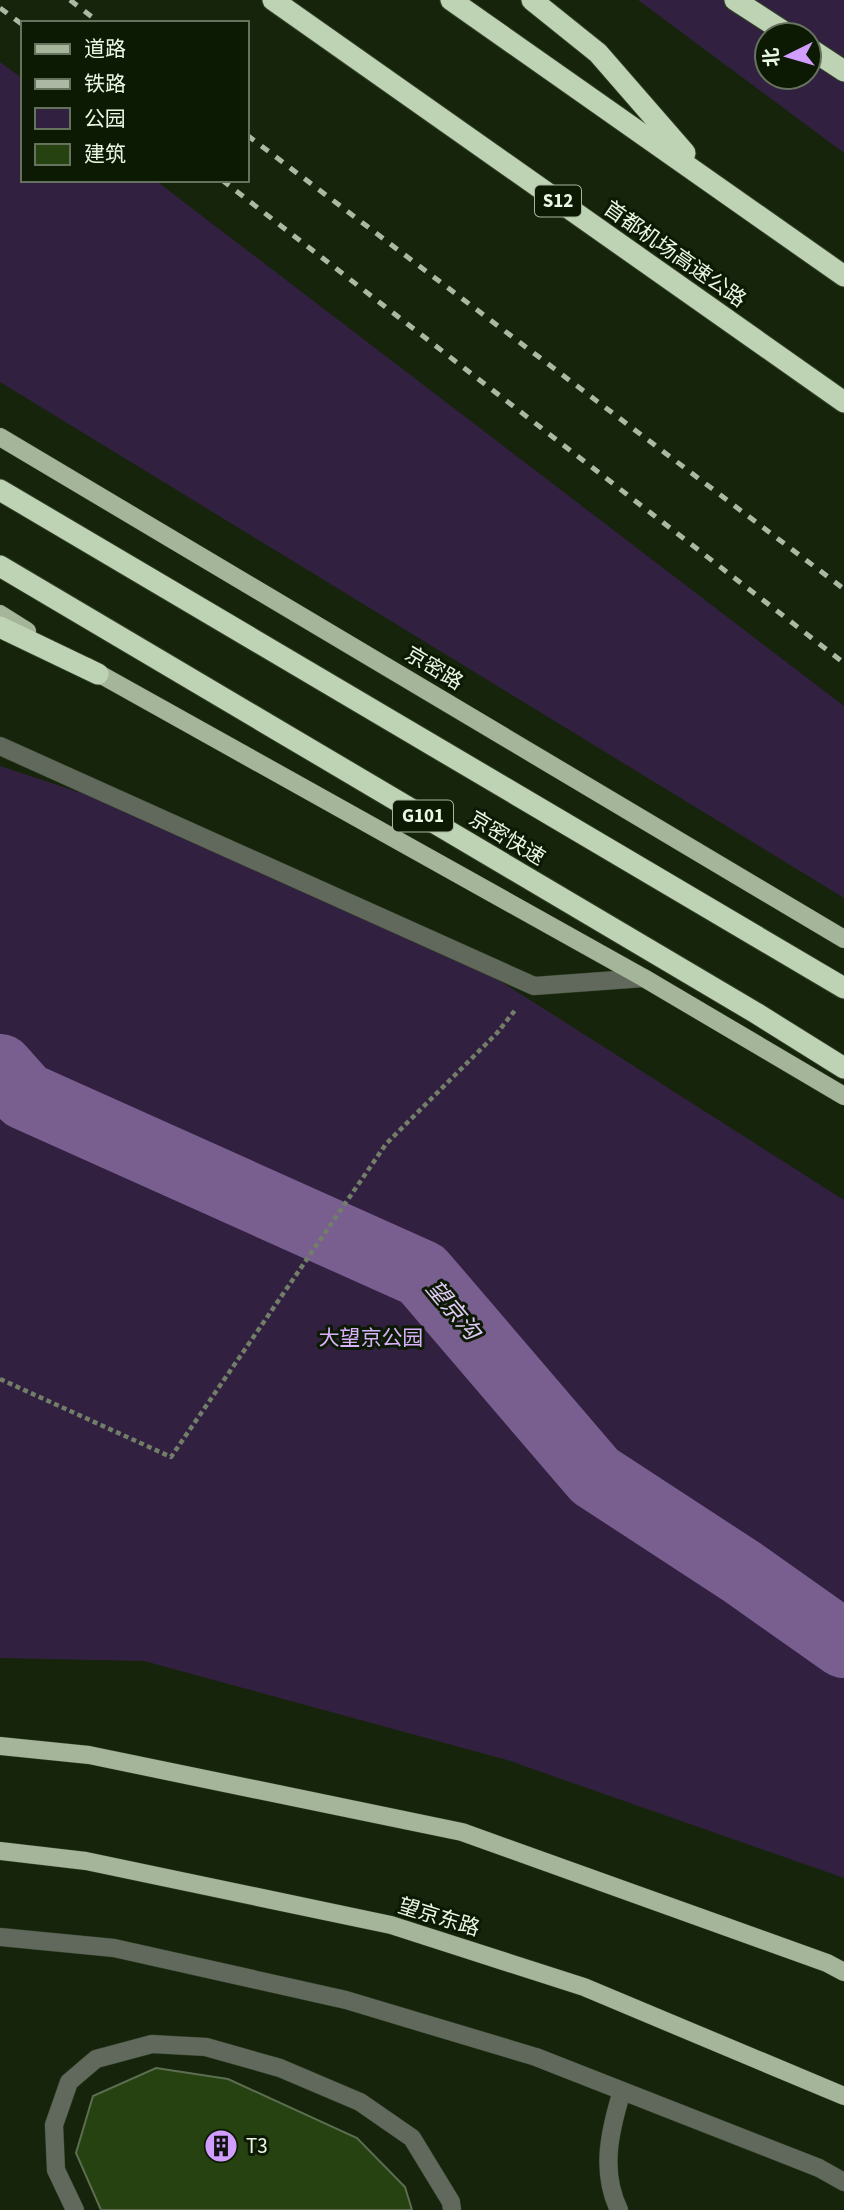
<svg xmlns="http://www.w3.org/2000/svg" width="844" height="2210" font-family="'Source Sans 3','Noto Sans SC',sans-serif">
  <style>
    .green { fill: #322040; fill-rule: evenodd }
    .lines { fill: none; stroke-linecap: round; stroke-linejoin: round }
    .river { stroke: #795e90; stroke-width: 68 }
    .building { fill: #264211; stroke: #5c6e51; stroke-width: 2 }
    .minor-casing { stroke: #334129; stroke-width: 19 }
    .major-casing { stroke: #334129; stroke-width: 19 }
    .highway-casing { stroke: #334129; stroke-width: 23 }
    .path { stroke: #717e68; stroke-width: 4.5; stroke-dasharray: 5 3.5; stroke-linecap: butt }
    .minor { stroke: #61695c; stroke-width: 18 }
    .major { stroke: #a4b59a; stroke-width: 18 }
    .highway { stroke: #bed3b3; stroke-width: 21 }
    .rail { stroke: #acb8a4; stroke-width: 5; stroke-dasharray: 9 9; stroke-linecap: butt }
    .labels { text-anchor: middle; dominant-baseline: central; stroke-width: 6; stroke-linejoin: round; paint-order: stroke }
    .shield { fill: #0c1a03; stroke: #a8b4a1; stroke-width: 2 }
    .shield-label { font-size: 19px; font-weight: bold; fill: #ebf6e5 }
    .street-label { font-size: 21px; fill: #ebf6e5; stroke: #0c1a03 }
    .park-label { font-size: 21px; fill: #d8b0fb; stroke: #0c1a03 }
    .poi-label { font-size: 21px; fill: #ebf6e5; stroke: #0c1a03; text-anchor: start }
    .water-label { font-size: 23px; font-style: italic; fill: #e1caf8; stroke: #0c1a03 }
  </style>
  <rect width="100%" height="100%" fill="#15240a"/>
  <g class="green">
    <path d="M638 0H844V153ZM767 35H809V77H767Z"/>
    <polygon points="0,62 23,79 23,180 155,180 844,706 844,898 0,382"/>
    <polygon points="0,766 248,848 505,984 844,1200 844,1878 507,1760 144,1661 0,1658"/>
  </g>
  <g class="lines">
    <polyline class="river" points="0,1068 25,1096 422,1274 595,1476 742,1572 844,1644"/>
  </g>
  <polygon class="building" points="156,2068 228,2079 357,2138 405,2187 412,2210 101,2210 76,2153 93,2096"/>
  <g class="lines">
    <defs>
      <g id="minor">
        <polyline points="0,746 534,986 644,978"/>
        <polyline points="0,1937 114,1948 346,2000 536,2057 819,2168 844,2182"/>
        <polyline points="75,2210 56,2170 54,2125 69,2082 96,2059 152,2044 206,2047 280,2068 360,2102 412,2138 451,2202 452,2210"/>
        <path d="M619 2210C600 2171 610 2130 622 2091"/>
      </g>
      <g id="major">
        <polyline points="0,437 844,939"/>
        <polyline points="0,614 27,631"/>
        <polyline points="87,667 644,978 844,1096"/>
        <polyline points="0,1746 89,1755 462,1832 827,1963 844,1972"/>
        <polyline points="0,1851 86,1861 391,1925 584,1987 844,2096"/>
      </g>
      <g id="highway">
        <polyline points="273,0 844,402"/>
        <polyline points="451,0 844,276"/>
        <polyline points="532,0 598,53 685,153"/>
        <polyline points="735,0 789,35"/>
        <polyline points="809,48 844,71"/>
        <polyline points="0,490 844,988"/>
        <polyline points="0,566 756,1013 844,1068"/>
        <polyline points="0,627 98,674"/>
      </g>
    </defs>
    <use href="#minor" class="minor-casing"/>
    <use href="#major" class="major-casing"/>
    <use href="#highway" class="highway-casing"/>
    <polyline class="path" points="0,1379 171,1457 386,1144 497,1033 516,1009"/>
    <use href="#minor" class="minor"/>
    <use href="#major" class="major"/>
    <use href="#highway" class="highway"/>
    <g class="rail">
      <polyline points="70,0 100,23"/>
      <polyline points="0,8 23,25"/>
      <polyline points="247,135 844,589"/>
      <polyline points="222,180 844,663"/>
    </g>
  </g>
  <defs>
    <symbol id="building-disc" viewBox="-11 -11 22 22"><circle r="9.5" fill="#d19dfe" stroke="#0c1a03"/><path d="M-4-6H4V6H1V3H-1V6H-4ZM-2.5-4.3h1.7v1.8h-1.7ZM.8-4.3h1.7v1.8H.8ZM-2.5-1h1.7V.8h-1.7ZM.8-1h1.7V.8H.8Z" fill="#111"/></symbol>
  </defs>
  <g fill-rule="evenodd">
    <use href="#building-disc" x="202" y="2127" width="38" height="38"/>
  </g>
  <g class="labels">
    <g class="shield">
      <rect x="535" y="185.5" width="46" height="31" rx="5"/>
      <rect x="393" y="800.5" width="60" height="31" rx="5"/>
    </g>
    <g class="shield-label">
      <text x="558" y="201">S12</text>
      <text x="423" y="816">G101</text>
    </g>
    <g class="street-label">
      <text transform="translate(675 254) rotate(35)">首都机场高速公路</text>
      <text transform="translate(434 668) rotate(31)">京密路</text>
      <text transform="translate(507 838) rotate(31)">京密快速</text>
      <text transform="translate(439 1917) rotate(17)">望京东路</text>
    </g>
    <g class="park-label">
      <text x="371" y="1338">大望京公园</text>
    </g>
    <g class="poi-label">
      <text x="246" y="2146">T3</text>
    </g>
    <g class="water-label">
      <text transform="translate(453 1310) rotate(50)">望京沟</text>
    </g>
  </g>
  <rect x="21" y="21" width="228" height="161" fill="#0c1a03" stroke="#65725d" stroke-width="2"/>
  <rect x="35" y="44" width="35" height="10" fill="#a4b59a" stroke="#65725d" stroke-width="2"/>
  <text x="84" y="56" font-size="21" fill="#ebf6e5">道路</text>
  <rect x="35" y="79" width="35" height="10" fill="#acb8a4" stroke="#65725d" stroke-width="2"/>
  <text x="84" y="91" font-size="21" fill="#ebf6e5">铁路</text>
  <rect x="35" y="108" width="35" height="21" fill="#322040" stroke="#65725d" stroke-width="2"/>
  <text x="84" y="126" font-size="21" fill="#ebf6e5">公园</text>
  <rect x="35" y="144" width="35" height="21" fill="#264211" stroke="#65725d" stroke-width="2"/>
  <text x="84" y="161" font-size="21" fill="#ebf6e5">建筑</text>
  <g transform="translate(788 56) rotate(265)"><circle r="33" fill="#0c1a03" stroke="#65725d" stroke-width="2"/>
  <path d="M0-5L12 26L0 18L-12 26Z" fill="#d19dfe"/>
  <text y="-10" font-size="19" font-weight="bold" text-anchor="middle" fill="#ebf6e5">北</text>
  </g>
</svg>
